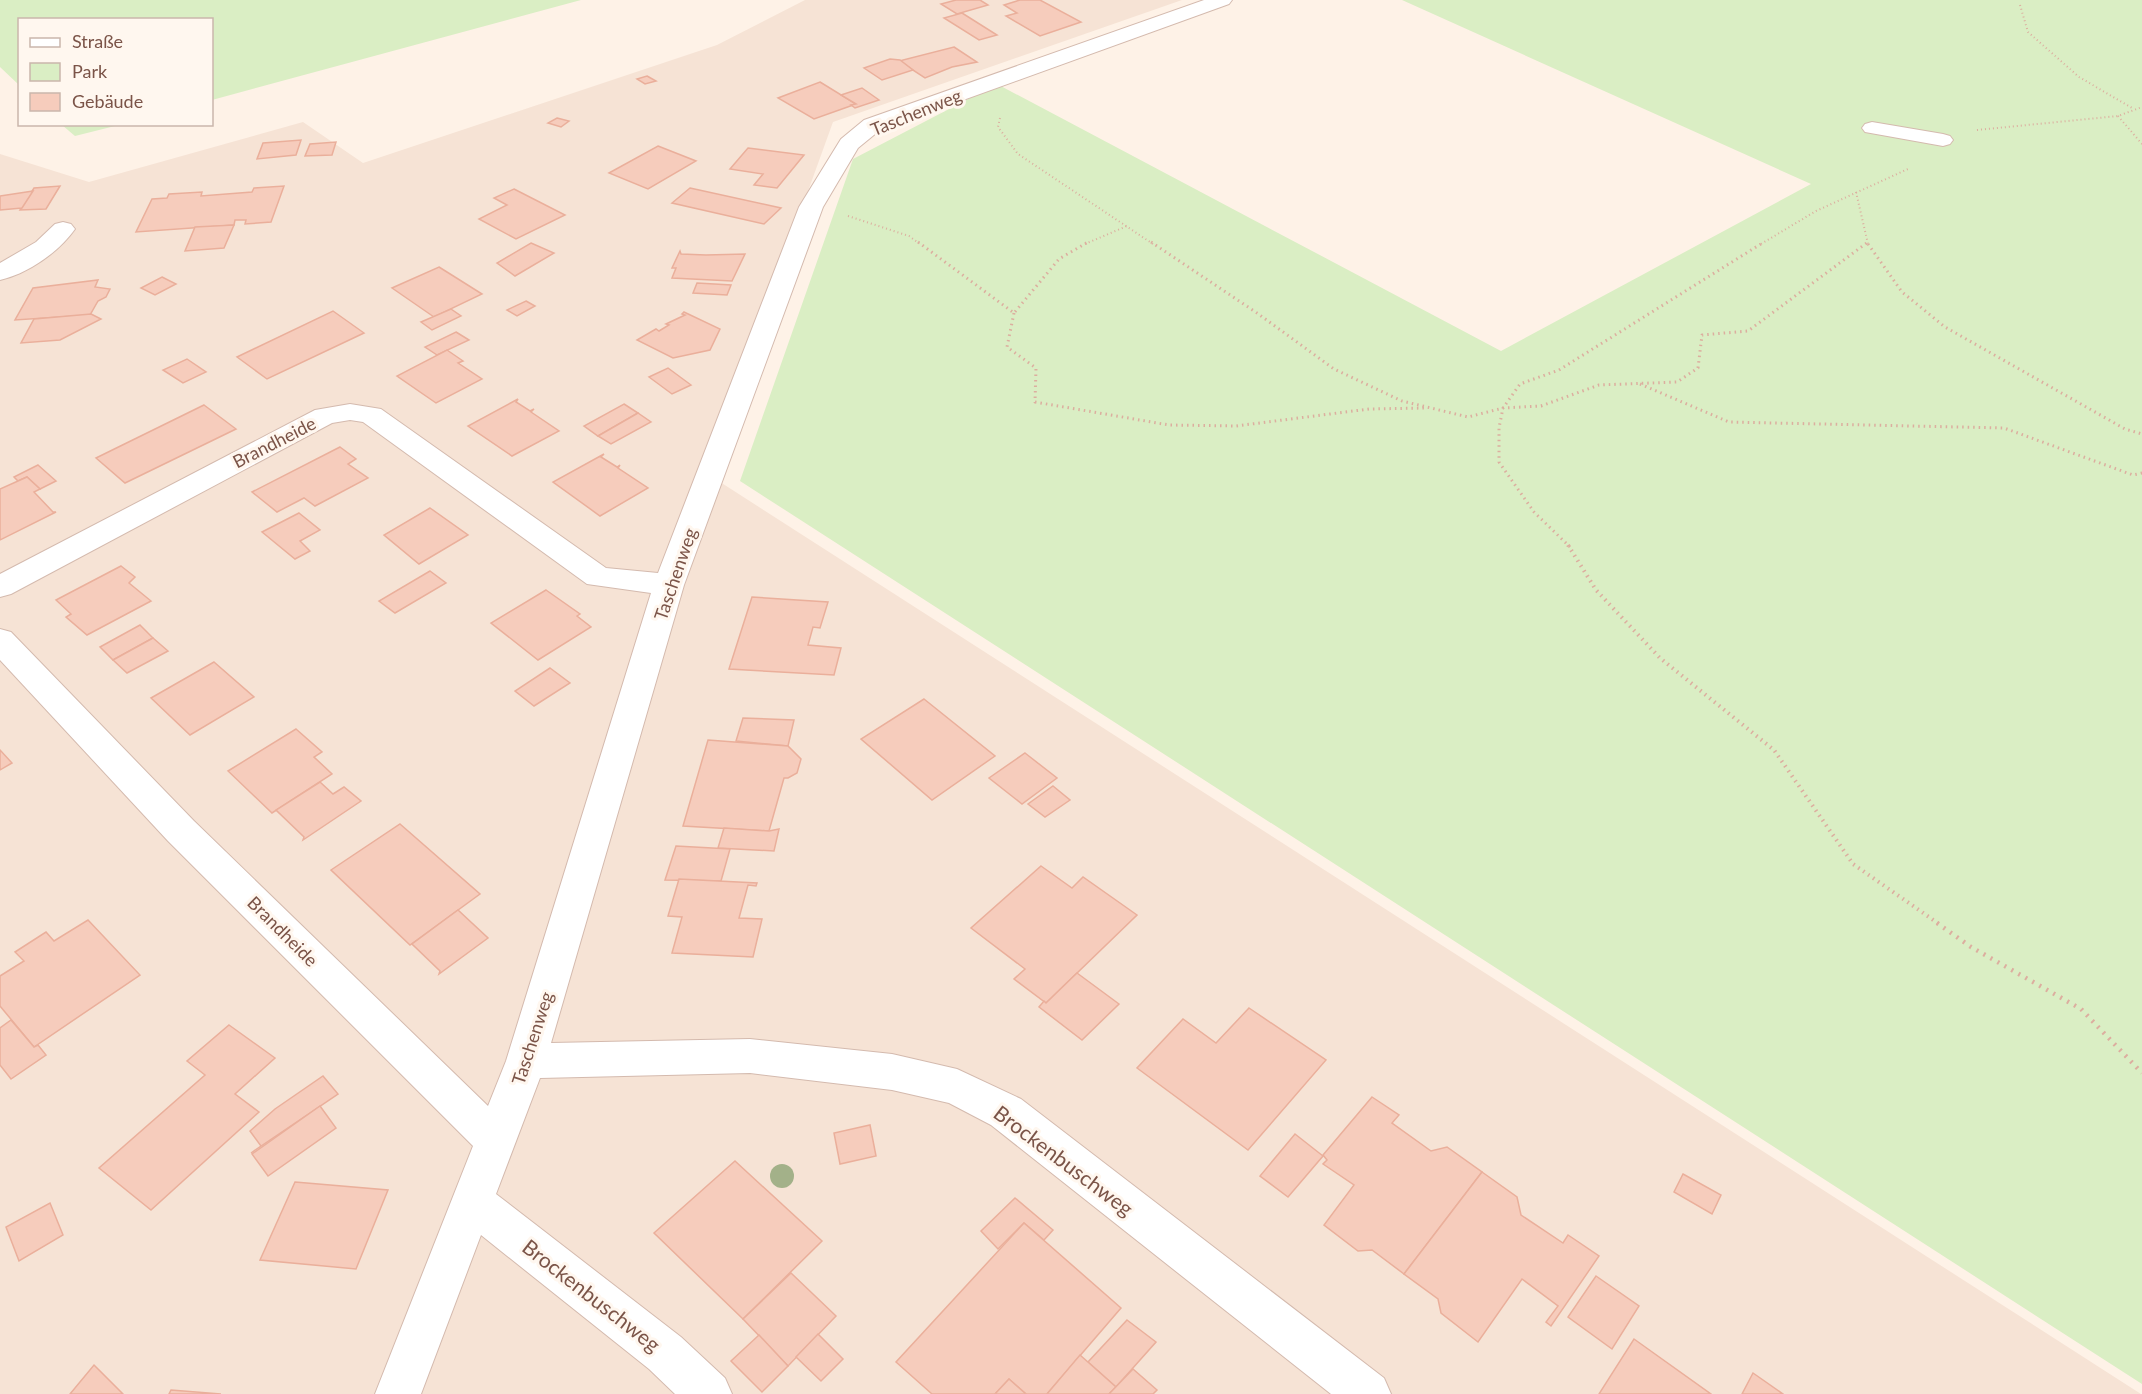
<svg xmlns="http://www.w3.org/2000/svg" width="2142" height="1394" font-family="Lato,sans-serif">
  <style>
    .residential { fill: #f6e3d5 }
    .green { fill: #daeec4 }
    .building { fill: #f6ccbc; stroke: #eaaf9b; stroke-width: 1.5 }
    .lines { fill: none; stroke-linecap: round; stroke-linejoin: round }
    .lane-casing { stroke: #d4baae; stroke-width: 2 }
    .street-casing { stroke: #d4baae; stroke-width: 2 }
    .path-far3 { stroke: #dcae9f; stroke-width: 2; stroke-dasharray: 1 3; stroke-linecap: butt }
    .path-far2 { stroke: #dcae9f; stroke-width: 3; stroke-dasharray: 1.5 4; stroke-linecap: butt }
    .path-far1 { stroke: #dcae9f; stroke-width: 4; stroke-dasharray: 1.5 4.5; stroke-linecap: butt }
    .path { stroke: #dcae9f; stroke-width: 4.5; stroke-dasharray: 2 6; stroke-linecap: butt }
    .lane { fill: #fff; fill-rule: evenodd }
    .street { fill: #fff; fill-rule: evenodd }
    .tree { fill: #a3b189 }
    .labels { text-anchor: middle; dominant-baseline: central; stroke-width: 6; stroke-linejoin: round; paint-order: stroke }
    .street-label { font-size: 18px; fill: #7b5448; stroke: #fff7ef }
    .near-street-label { font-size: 21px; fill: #7b5448; stroke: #fff7ef }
  </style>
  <rect width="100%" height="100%" fill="#fef2e7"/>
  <polygon class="residential" points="805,0 1182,0 833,122 706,473 2141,1394 0,1394 0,154 89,182 303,122 363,163 717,45"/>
  <g class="green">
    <polygon points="0,0 581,0 212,100 212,20 20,20 19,85 0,67"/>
    <polygon points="1402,0 2142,0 2142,1384 740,481 853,159 997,84 1501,351 1811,184"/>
    <polygon points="62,125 119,125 75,136"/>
  </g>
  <g class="building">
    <polygon points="956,0 980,0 988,5 957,14 941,4"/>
    <polygon points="1020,0 1040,0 1081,22 1040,36 1006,16 1017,13 1004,5"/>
    <polygon points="962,13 997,35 979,40 944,18"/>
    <polygon points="954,47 977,62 952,67 925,78 899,61"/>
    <polygon points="890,59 900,60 913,70 882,80 864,68"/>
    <polygon points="647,76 656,81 645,84 637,79"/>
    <polygon points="820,82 856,104 814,119 778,98"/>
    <polygon points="862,88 879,100 855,108 851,105 856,104 841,95"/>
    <polygon points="557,118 569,121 561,127 548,123"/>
    <polygon points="301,140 296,155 257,159 263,143"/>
    <polygon points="336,142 332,155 305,156 310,144"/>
    <polygon points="658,146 696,161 648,189 609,173"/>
    <polygon points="748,148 804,155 777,188 754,185 763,174 730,169"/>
    <polygon points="60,186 46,209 20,210 34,188"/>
    <polygon points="284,186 271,222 245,224 246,220 235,220 234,225 136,232 152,199 167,198 169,194 202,192 201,196 252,192 254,188"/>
    <polygon points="690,188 781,208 764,224 672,203"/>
    <polygon points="514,189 565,215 516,239 479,219 507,205 494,198"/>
    <polygon points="33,191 22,208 0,210 0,196"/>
    <polygon points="234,225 224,248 185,251 195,227"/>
    <polygon points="531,243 554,253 515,276 497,263"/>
    <polygon points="680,251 681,254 706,255 745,254 732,281 672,278 676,268 672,268"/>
    <polygon points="439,267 482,294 434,317 392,288"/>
    <polygon points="162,277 176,284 155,295 141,288"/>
    <polygon points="98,280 95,287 110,289 106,297 98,301 90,315 15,320 33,288"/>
    <polygon points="697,283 731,285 727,295 693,293"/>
    <polygon points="526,301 535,306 517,316 507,310"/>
    <polygon points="451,309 461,316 432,330 421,322"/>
    <polygon points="333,311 364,333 267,379 237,357"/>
    <polygon points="684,312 720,329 710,350 673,358 637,340 656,329 659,331 669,325 666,324 685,315 682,314"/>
    <polygon points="91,314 101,319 60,340 21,343 34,319"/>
    <polygon points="456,332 469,340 437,355 425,347"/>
    <polygon points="447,350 463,361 458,363 482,379 436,403 397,376"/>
    <polygon points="187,359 206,372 183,383 163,370"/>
    <polygon points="668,368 691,385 672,394 649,377"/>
    <polygon points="518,399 516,402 530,411 534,409 531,412 559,431 512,456 468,426"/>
    <polygon points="624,404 638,413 598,436 584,426"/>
    <polygon points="204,405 236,429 125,483 96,458"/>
    <polygon points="638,413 651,422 611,444 598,436"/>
    <polygon points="340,447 356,459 348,464 368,478 315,506 304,498 277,512 252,492"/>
    <polygon points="604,454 601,457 617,467 620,465 618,468 648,488 600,516 553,482"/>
    <polygon points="38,465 56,481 40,489 27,477 18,481 14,477"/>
    <polygon points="27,477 40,489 34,492 53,512 56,512 0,540 0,489"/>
    <polygon points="430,508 468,535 419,564 384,535"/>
    <polygon points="299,513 320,530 300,541 310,551 295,559 262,532"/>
    <polygon points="121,566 135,577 129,583 151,601 87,635 66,617 71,614 56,600"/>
    <polygon points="430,571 446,583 395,613 379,601"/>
    <polygon points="546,590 580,614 577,616 591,627 538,660 491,623"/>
    <polygon points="752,597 828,602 820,628 813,627 808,645 841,648 834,675 729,669"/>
    <polygon points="140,625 153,638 113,660 100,647"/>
    <polygon points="153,638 168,651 127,673 113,660"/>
    <polygon points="214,662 254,697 190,735 151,698"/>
    <polygon points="550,668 570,683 534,706 515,691"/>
    <polygon points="924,699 995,756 932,800 861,739"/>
    <polygon points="743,718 794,720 788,746 736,741"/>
    <polygon points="296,729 322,752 314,757 332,774 272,813 228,771"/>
    <polygon points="708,740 788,746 801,759 797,773 788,778 784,778 769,831 683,826"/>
    <polygon points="0,750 12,763 0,770"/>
    <polygon points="1025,753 1057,778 1022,804 989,778"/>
    <polygon points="320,782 333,794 344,787 361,801 303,840 304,837 276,810"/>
    <polygon points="1053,786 1070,800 1045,817 1028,804"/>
    <polygon points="400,824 480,894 410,945 331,870"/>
    <polygon points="724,828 769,831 779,829 774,851 718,848"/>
    <polygon points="676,846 730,849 721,881 665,880"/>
    <polygon points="1041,866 1072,888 1083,877 1137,915 1046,1003 1014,979 1025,969 971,928"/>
    <polygon points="679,879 757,883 756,886 748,885 739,918 762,919 753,957 672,953 682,917 668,916"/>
    <polygon points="458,910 488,938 439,974 440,971 412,944"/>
    <polygon points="88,920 140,975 34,1047 0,1006 0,976 24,961 15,952 46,932 54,941"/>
    <polygon points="1077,973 1119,1004 1082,1040 1039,1007 1044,1001 1046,1003"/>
    <polygon points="1249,1008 1326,1060 1248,1150 1137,1068 1183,1019 1216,1043"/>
    <polygon points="11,1020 34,1047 38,1045 46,1055 11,1079 0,1065 0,1028"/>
    <polygon points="229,1025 275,1058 235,1094 259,1112 151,1210 99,1168 205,1075 187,1061"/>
    <polygon points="323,1076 338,1094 251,1153 261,1146 250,1131 275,1109"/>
    <polygon points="1372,1097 1399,1115 1392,1123 1431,1151 1447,1147 1482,1172 1404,1274 1372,1250 1358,1251 1324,1225 1354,1185 1323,1164 1327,1160 1323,1155"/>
    <polygon points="320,1106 336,1128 268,1176 252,1154"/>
    <polygon points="870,1125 876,1156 840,1164 834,1133"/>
    <polygon points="1295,1134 1323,1156 1288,1197 1260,1176"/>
    <polygon points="735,1161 822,1241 743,1319 654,1233"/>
    <polygon points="1482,1172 1517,1197 1521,1215 1563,1243 1568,1235 1599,1256 1551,1326 1546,1322 1558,1306 1522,1279 1478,1342 1441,1313 1438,1299 1404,1274"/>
    <polygon points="1683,1174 1721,1195 1712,1214 1674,1192"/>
    <polygon points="295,1182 388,1190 356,1269 260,1260"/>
    <polygon points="1015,1198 1053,1230 1044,1240 1024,1223 998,1249 981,1231"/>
    <polygon points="50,1203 63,1235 19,1261 6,1227"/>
    <polygon points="1024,1223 1121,1308 1047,1394 1026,1394 1009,1379 995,1394 932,1394 896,1362"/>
    <polygon points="791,1273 836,1316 788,1366 743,1319"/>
    <polygon points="1596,1276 1639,1306 1612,1349 1568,1317"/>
    <polygon points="1127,1320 1156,1342 1116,1387 1088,1362"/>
    <polygon points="818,1334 843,1359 821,1381 796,1357"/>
    <polygon points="759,1335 788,1366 762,1392 731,1361"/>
    <polygon points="1634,1339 1711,1394 1599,1394"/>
    <polygon points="1080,1355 1116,1387 1109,1394 1047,1394"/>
    <polygon points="94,1365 123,1394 70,1394"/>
    <polygon points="1133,1369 1157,1390 1153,1394 1109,1394"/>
    <polygon points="1753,1373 1783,1394 1742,1394"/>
    <polygon points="1009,1379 1026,1394 995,1394"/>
    <polygon points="171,1390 221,1394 169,1394"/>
  </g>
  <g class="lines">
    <defs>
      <polygon id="lane" points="1872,122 1943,134 1950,136 1953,140 1950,144 1943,146 1865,132 1862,128 1865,124"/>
      <g id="street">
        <polygon points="1204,0 1232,0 1229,4 880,130 858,148 823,207 684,585 551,1043 750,1039 892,1054 957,1069 1021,1099 1384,1378 1391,1394 1331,1394 991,1125 949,1103 892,1090 750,1073 540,1078 496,1194 681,1337 725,1378 732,1394 675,1394 649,1369 481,1235 421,1394 375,1394 473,1146 168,841 0,660 0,629 11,632 194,821 488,1106 506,1061 651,593 587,584 363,422 350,420 332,423 11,594 0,597 0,574 315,410 350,404 381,409 606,568 658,573 799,207 841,139 864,120"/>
        <path d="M63 222 71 224 75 229C59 252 27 274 0 280V263L36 242 55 224Z"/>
      </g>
    </defs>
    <use href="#lane" class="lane-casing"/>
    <use href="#street" class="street-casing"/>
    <g class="path-far3">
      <polyline points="2020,5 2028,32 2079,77 2132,108"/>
      <polyline points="2118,116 2142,144"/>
      <polyline points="1000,118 998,127 1018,154 1153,244"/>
      <polyline points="1977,130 2118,116 2142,107"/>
      <polyline points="1856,192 1868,244"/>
      <polyline points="848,216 909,236 920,244"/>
      <polyline points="1085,244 1127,226"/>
      <polyline points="1761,244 1816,211 1908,169"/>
    </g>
    <g class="path-far2">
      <polyline points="918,242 1014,313 1059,259 1088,242"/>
      <polyline points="1151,242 1257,313 1334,369 1402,401 1468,417 1503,408 1541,406 1599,385 1677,382 1698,368 1702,335 1748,331 1868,242"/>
      <polyline points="1868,244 1902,292 1945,327 2125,429 2142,434"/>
      <polyline points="1014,313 1007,347 1036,368 1035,402 1169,425 1236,426 1369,409 1425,408"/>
      <polyline points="1640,384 1729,422 2004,428 2133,475 2142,473"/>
      <polyline points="1570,547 1534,512 1499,462 1499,428 1503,408 1520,384 1559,370 1764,242"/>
    </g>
    <polyline class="path-far1" points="1568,545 1596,590 1660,658 1774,750 1853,864 1939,924"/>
    <polyline class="path" points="1937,923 1971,947 2081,1009 2142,1073"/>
    <use href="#lane" class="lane"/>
    <use href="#street" class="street"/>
  </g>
  <circle class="tree" cx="782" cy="1176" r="12"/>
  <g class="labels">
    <g class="street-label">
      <text transform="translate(916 112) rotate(-22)">Taschenweg</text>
      <text transform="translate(274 442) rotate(-27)">Brandheide</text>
      <text transform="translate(675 574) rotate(-71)">Taschenweg</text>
      <text transform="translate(283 931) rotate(45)">Brandheide</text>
      <text transform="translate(532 1038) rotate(-72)">Taschenweg</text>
    </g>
    <g class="near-street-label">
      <text transform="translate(1064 1160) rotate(37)">Brockenbuschweg</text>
      <text transform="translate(592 1295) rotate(38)">Brockenbuschweg</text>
    </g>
  </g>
  <rect x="18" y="18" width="195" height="108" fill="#fff7ef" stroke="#cab6ac" stroke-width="1.5"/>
  <rect x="30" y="38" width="30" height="9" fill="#ffffff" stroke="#cab6ac" stroke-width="1.5"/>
  <text x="72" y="48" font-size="18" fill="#7b5448">Straße</text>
  <rect x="30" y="63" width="30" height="18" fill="#daeec4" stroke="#cab6ac" stroke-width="1.5"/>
  <text x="72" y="78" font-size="18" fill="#7b5448">Park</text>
  <rect x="30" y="93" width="30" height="18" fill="#f6ccbc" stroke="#cab6ac" stroke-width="1.5"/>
  <text x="72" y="108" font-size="18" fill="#7b5448">Gebäude</text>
</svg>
